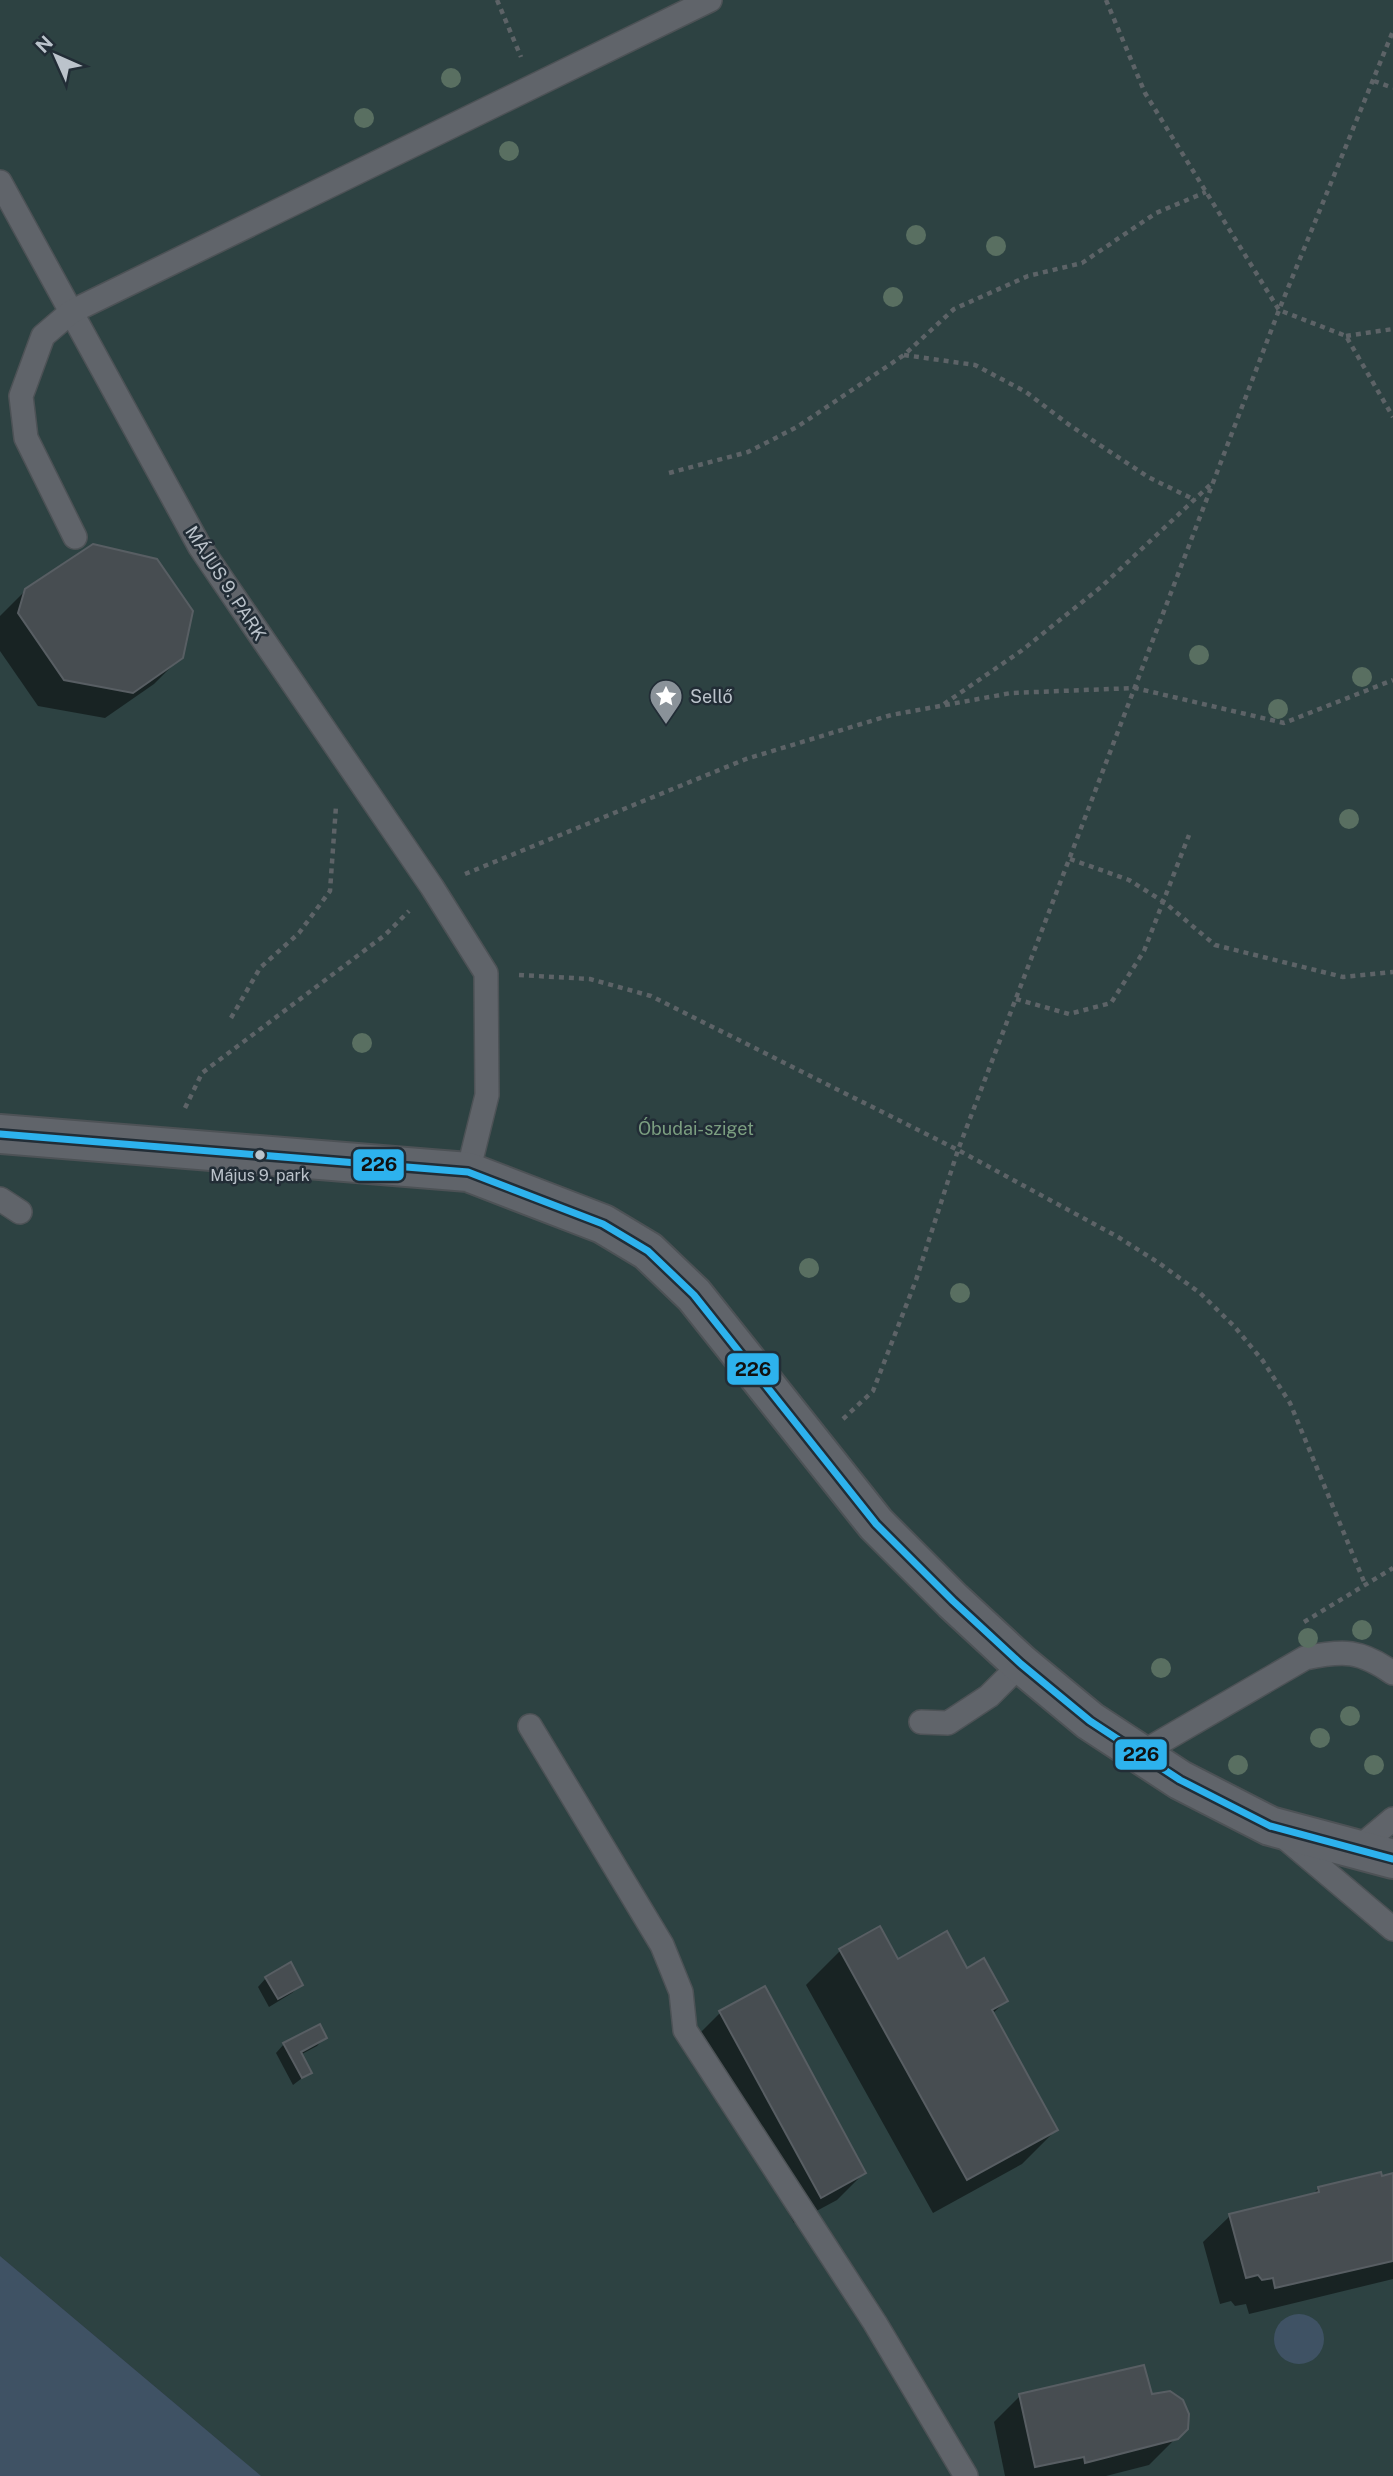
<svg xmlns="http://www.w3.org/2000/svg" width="1393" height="2476" font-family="'Public Sans',sans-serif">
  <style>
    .green { fill: #2d4242 }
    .water { fill: #3f5264 }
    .shadow { fill: #0007 }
    .building { fill: #474d51; stroke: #585e63; stroke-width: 2 }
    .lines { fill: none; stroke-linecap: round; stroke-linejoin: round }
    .lane-casing { stroke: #4d5256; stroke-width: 26 }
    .street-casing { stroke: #4d5256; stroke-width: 42 }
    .path { stroke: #5d6367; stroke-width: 4.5; stroke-dasharray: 5 5; stroke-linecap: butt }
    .lane { stroke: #60646a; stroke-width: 23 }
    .street { stroke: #60646a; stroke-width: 38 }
    .bus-1-casing { stroke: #222d36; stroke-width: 12 }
    .bus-1 { stroke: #2db2ed; stroke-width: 7 }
    .tree { fill: #596f61 }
    .bus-dot { fill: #bbc3cb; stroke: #222d36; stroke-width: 2.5 }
    .labels { text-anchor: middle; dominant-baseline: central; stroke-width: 5; stroke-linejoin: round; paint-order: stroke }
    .bus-label { font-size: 16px; fill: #bbc3cb; stroke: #222d36 }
    .street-label { font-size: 18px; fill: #bbc3cb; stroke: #222d36 }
    .poi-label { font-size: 18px; fill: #bbc3cb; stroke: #222d36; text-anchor: start }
    .park-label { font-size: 18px; fill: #7b9e80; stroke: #222d36 }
    .line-badge { stroke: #222d36; stroke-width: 2.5 }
    .pale-badge-label { font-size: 19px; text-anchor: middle; font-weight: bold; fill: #111 }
  </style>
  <rect width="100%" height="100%" fill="#2f363c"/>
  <polygon class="green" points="0,0 1393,0 1393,2476 254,2476 236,2455 0,2256"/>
  <g class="water">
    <polygon points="0,2256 261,2476 0,2476"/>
    <circle cx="1299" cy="2339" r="25"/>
  </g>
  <g class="shadow">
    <polygon points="26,590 181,657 154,684 105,718 38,706 0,651 0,616"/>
    <polygon points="880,1929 897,1961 967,1970 1006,2001 992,2014 1056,2130 1022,2164 933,2213 806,1985 840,1951"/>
    <polygon points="266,1978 301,1985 292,1993 269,2007 258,1987"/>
    <polygon points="720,2013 864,2173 837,2200 794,2223 694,2039"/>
    <polygon points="325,2037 317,2046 300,2055 310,2072 293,2085 276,2053 284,2044"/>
    <polygon points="1393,2175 1393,2279 1249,2314 1246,2304 1235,2306 1231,2301 1220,2304 1203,2242 1230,2216 1312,2195 1318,2189"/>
    <polygon points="1020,2396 1151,2396 1186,2428 1149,2465 1106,2476 1005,2476 994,2422"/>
  </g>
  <g class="building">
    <polygon points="93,544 157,559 193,611 183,658 133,693 64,680 18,613 25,589"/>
    <polygon points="880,1926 898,1959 947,1931 967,1968 984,1958 1008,2001 992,2010 1058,2130 967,2180 839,1949"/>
    <polygon points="291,1962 303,1985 278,1999 265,1977"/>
    <polygon points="765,1986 866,2173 821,2198 719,2011"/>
    <polygon points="320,2024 327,2038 301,2052 312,2073 302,2078 283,2043"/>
    <polygon points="1381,2172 1382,2176 1393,2173 1393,2261 1275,2288 1273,2278 1262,2280 1258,2275 1246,2278 1229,2214 1319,2192 1318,2187"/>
    <polygon points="1144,2365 1152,2394 1170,2391 1183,2400 1189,2414 1188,2429 1178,2439 1085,2463 1084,2457 1035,2467 1019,2394"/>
  </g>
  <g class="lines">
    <defs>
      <g id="lane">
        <polyline points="0,182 200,547 432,887 486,973 487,1095 468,1172"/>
        <polyline points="75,537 26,438 21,396 43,336 71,312 710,0"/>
        <polyline points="0,1199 20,1212"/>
        <polyline points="921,1722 948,1723 989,1696 1021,1664"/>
        <polyline points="530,1726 662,1945 681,1992 685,2030 875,2323 966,2476"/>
        <path d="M1138 1755 1305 1658C1344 1650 1360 1650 1393 1673"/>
        <polyline points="1283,1836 1393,1929"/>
        <polyline points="1356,1850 1393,1819"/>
      </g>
      <polyline id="street" points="0,1134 468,1172 603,1224 648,1251 694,1295 876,1524 953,1601 1021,1664 1090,1721 1180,1780 1270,1826 1393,1859"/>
    </defs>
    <use href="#lane" class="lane-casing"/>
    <use href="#street" class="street-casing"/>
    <g class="path">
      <polyline points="497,0 521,57"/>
      <polyline points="1106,0 1145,93 1279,310 1346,336 1393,417"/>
      <polyline points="1374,81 1393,88"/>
      <polyline points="1346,336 1393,329"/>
      <polyline points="904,355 975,365 1026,392 1068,424 1148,477 1195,500"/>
      <polyline points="669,473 748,452 797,427 904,355 954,309 1028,276 1082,263 1156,213 1206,192"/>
      <polyline points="944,704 1021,651 1101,587 1210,485"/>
      <polyline points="1070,859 1129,880 1164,902 1215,945 1343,977 1393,972"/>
      <polyline points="465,874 746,759 891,715 1011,693 1135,688 1284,723 1393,680"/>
      <polyline points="519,975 590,979 651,996 958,1150 1118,1237 1159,1263 1200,1293 1234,1326 1263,1361 1290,1403 1365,1584"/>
      <polyline points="1016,999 1069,1014 1111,1003 1144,951 1189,835"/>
      <polyline points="231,1018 260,968 299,933 330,891 336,806"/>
      <polyline points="185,1108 202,1073 385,935 409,911"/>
      <polyline points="843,1419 873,1391 916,1280 958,1150 1279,310 1393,31"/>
      <polyline points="1304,1622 1393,1568"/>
    </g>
    <use href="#lane" class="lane"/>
    <use href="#street" class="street"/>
    <defs>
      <polyline id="bus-1" points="0,1134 468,1172 603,1224 648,1251 694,1295 876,1524 953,1601 1021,1664 1090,1721 1180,1780 1270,1826 1393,1859"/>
    </defs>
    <use href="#bus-1" class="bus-1-casing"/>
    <use href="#bus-1" class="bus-1"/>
  </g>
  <g class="tree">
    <circle cx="451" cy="78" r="10"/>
    <circle cx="364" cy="118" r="10"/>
    <circle cx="509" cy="151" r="10"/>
    <circle cx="916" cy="235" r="10"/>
    <circle cx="996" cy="246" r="10"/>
    <circle cx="893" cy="297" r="10"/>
    <circle cx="1199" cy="655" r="10"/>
    <circle cx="1362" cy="677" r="10"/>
    <circle cx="1278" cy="709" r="10"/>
    <circle cx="1349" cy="819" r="10"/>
    <circle cx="362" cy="1043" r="10"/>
    <circle cx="809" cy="1268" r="10"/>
    <circle cx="960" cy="1293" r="10"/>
    <circle cx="1362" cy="1630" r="10"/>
    <circle cx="1308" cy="1638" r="10"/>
    <circle cx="1161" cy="1668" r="10"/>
    <circle cx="1350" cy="1716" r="10"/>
    <circle cx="1320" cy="1738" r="10"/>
    <circle cx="1238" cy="1765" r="10"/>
    <circle cx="1374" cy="1765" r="10"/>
  </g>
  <defs>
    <symbol id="sight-pin" viewBox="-11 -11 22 30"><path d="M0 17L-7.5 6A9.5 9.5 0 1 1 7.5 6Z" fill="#8a9299" stroke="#222d36"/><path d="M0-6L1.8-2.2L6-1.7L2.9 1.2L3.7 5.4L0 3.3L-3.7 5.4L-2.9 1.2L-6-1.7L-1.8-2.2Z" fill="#fff"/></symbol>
  </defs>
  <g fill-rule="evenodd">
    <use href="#sight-pin" x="647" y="677" width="38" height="52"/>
  </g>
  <circle class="bus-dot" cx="260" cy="1155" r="6"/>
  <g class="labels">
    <g class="bus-label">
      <text x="260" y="1175">Május 9. park</text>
    </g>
    <g class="street-label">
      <text transform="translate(226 583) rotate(57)">MÁJUS 9. PARK</text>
    </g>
    <g class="poi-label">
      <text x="690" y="696">Sellő</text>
    </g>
    <g class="park-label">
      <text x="696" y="1128">Óbudai-sziget</text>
    </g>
  </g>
  <g class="line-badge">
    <rect x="352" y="1148" width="53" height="34" rx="7" fill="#2db2ed"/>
    <rect x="726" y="1352" width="54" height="34" rx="7" fill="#2db2ed"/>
    <rect x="1114" y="1738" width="54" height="33" rx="7" fill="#2db2ed"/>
  </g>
  <g class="pale-badge-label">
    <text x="379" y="1171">226</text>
    <text x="753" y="1376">226</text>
    <text x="1141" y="1761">226</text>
  </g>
  <g transform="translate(56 56) rotate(315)" stroke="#222d36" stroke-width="5" paint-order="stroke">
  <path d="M0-5L12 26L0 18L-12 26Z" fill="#bbc3cb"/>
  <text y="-10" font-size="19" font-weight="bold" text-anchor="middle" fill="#bbc3cb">N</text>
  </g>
</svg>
